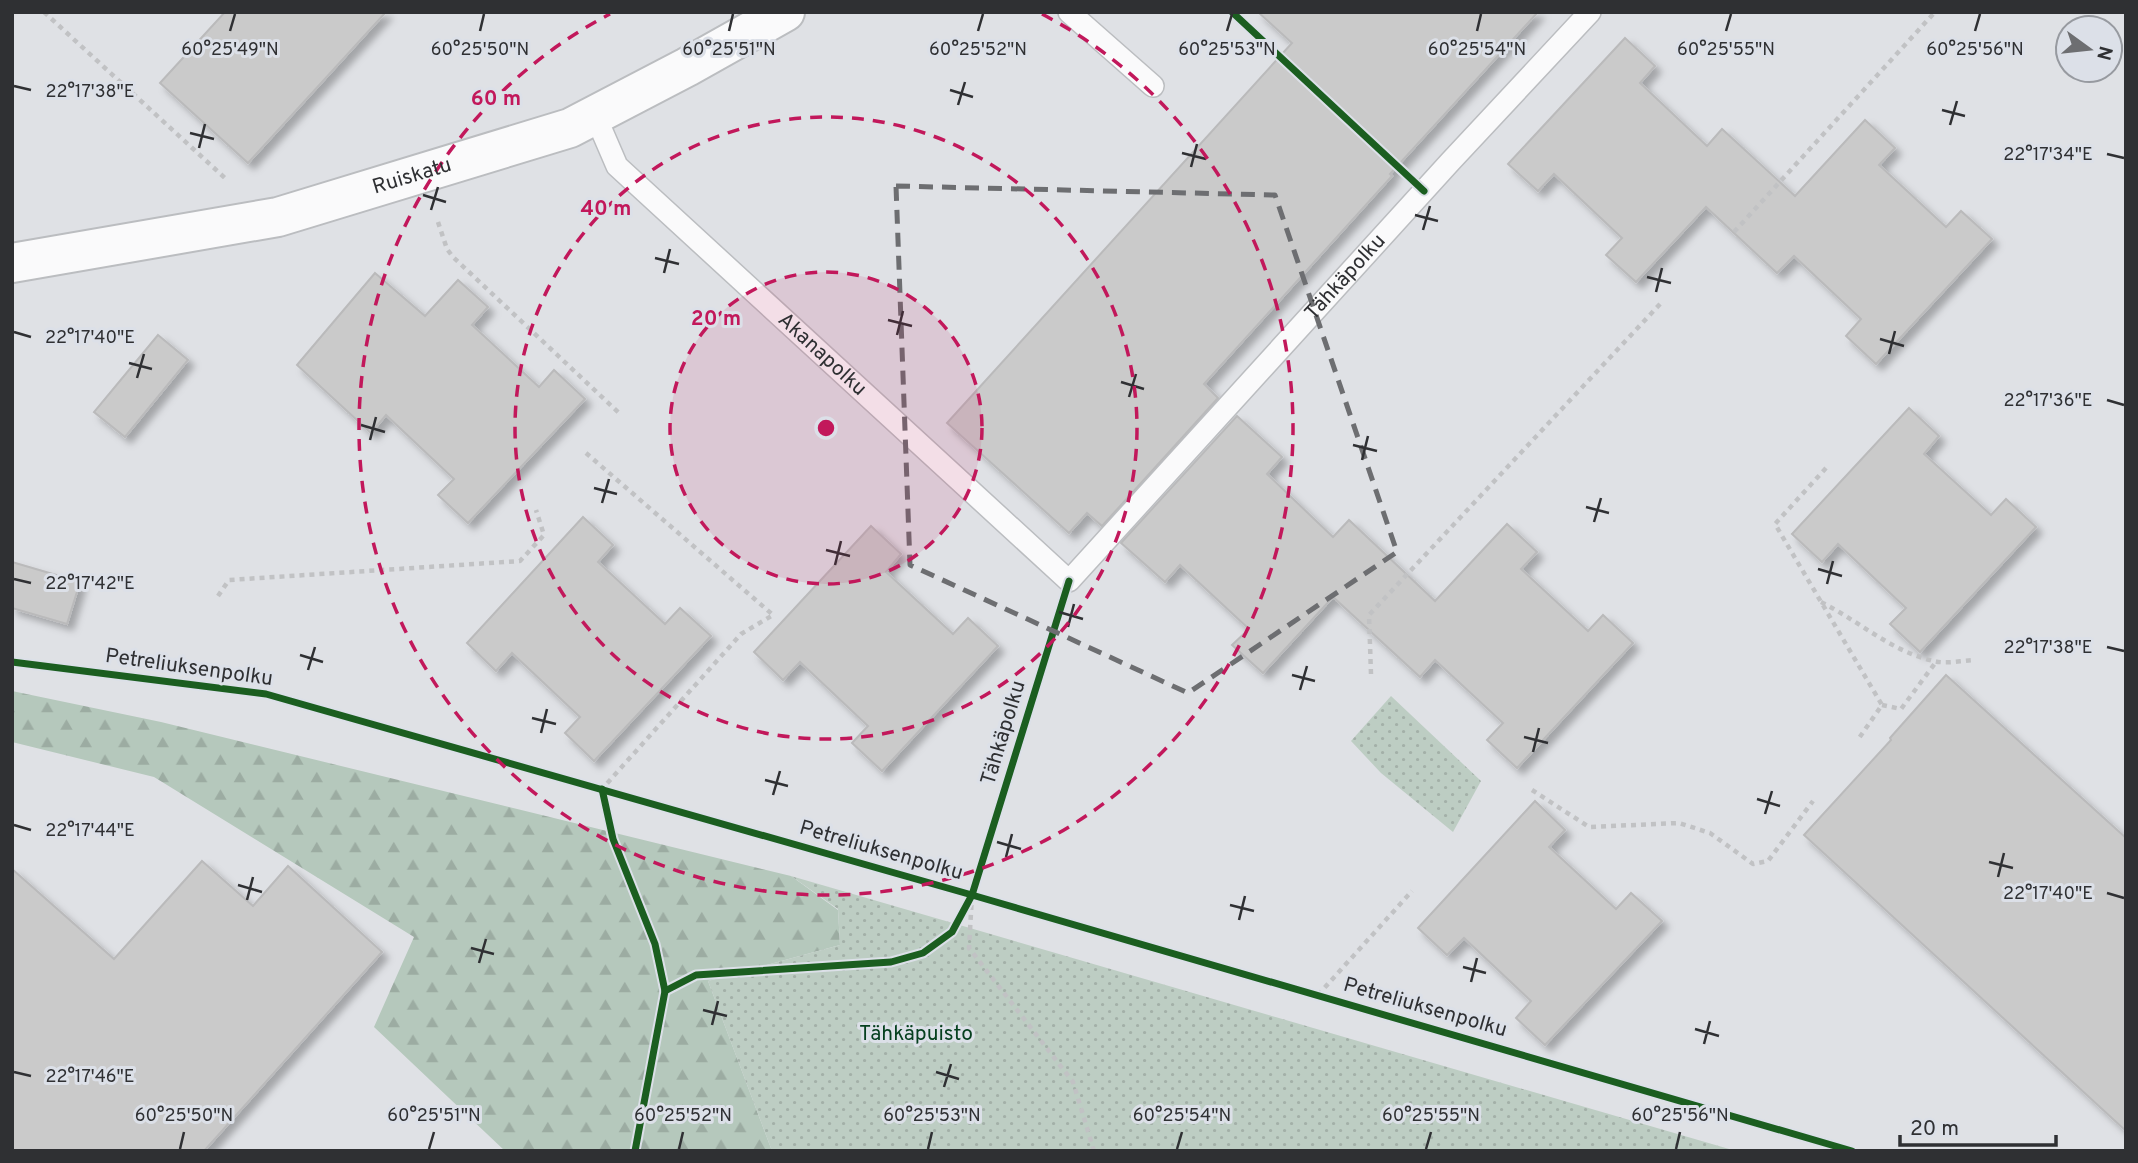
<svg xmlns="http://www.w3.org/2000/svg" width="2138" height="1163" font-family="Overpass,sans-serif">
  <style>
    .forest { fill: url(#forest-firs) }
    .park { fill: url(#park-dots) }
    .building { fill: #cacaca; stroke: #bababb; stroke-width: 2; filter: url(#shadow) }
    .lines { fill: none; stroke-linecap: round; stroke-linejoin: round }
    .service-casing { stroke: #bbbdc0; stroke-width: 24 }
    .minor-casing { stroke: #bbbdc0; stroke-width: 42 }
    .path { stroke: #c1c2c4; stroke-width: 4.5; stroke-dasharray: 5 5; stroke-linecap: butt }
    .service { stroke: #fafafb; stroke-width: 21 }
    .minor { stroke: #fafafb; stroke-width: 38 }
    .cycleway-casing { stroke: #dce0e8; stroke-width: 11 }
    .cycleway { stroke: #1b5e20; stroke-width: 7 }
    .marked { fill: none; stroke: #6d6e71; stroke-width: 5; stroke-dasharray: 14 9; stroke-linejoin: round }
    .ticks { fill: none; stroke: #2f3033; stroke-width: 2.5 }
    .ring { fill: none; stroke: #c2185b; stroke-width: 3.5; stroke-dasharray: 12 9 }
    .labels { text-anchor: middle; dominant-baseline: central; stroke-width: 6; stroke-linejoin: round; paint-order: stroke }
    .street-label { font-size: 21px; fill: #2f3033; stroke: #dce0e8 }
    .park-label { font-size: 21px; fill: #06401f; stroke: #dce0e8 }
    .ticks-label { font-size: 18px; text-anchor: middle; fill: #2f3033; stroke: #dce0e8; stroke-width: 6; stroke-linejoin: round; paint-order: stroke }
    .centre { fill: #c2185b; stroke: #dce0e8; stroke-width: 3.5 }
    .ring-label { font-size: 21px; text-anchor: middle; font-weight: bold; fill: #c2185b; stroke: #dce0e8; stroke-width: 6; stroke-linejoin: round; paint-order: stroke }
  </style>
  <defs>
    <pattern id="forest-firs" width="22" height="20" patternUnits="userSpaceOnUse" patternTransform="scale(1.75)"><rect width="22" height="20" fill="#b5c8bc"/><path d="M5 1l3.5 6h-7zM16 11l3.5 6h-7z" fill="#9caca2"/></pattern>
    <pattern id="park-dots" width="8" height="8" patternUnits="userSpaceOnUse" patternTransform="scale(1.75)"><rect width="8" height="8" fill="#bdcdc3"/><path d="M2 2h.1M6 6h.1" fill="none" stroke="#a3b0a8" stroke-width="1.8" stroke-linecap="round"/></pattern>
    <filter id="shadow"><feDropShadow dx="6" dy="6" stdDeviation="3.5" flood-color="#0004"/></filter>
  </defs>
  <rect width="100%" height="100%" fill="#dfe1e5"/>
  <polygon class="forest" points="12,691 161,722 791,876 838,910 840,945 708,981 772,1151 505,1151 374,1027 414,937 154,777 12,742"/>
  <g class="park">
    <polygon points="1391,696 1481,781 1453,832 1381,773 1351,741"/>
    <polygon points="791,876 1736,1151 772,1151 708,981 840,945 838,909"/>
  </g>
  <g class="building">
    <polygon points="225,12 386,12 248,163 160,83"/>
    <polygon points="1258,12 1538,12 1390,174 1392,176 1204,384 1218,398 1102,526 1087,513 1069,533 947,423 1292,43"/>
    <polygon points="1625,38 1655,66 1640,83 1707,146 1722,129 1795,196 1865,120 1895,148 1879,165 1946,227 1961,211 1992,239 1876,364 1846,336 1861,319 1794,256 1777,273 1706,207 1636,282 1606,255 1622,238 1554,174 1538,191 1508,164"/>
    <polygon points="375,273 425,316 458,280 488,307 472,325 539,387 554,370 585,399 468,523 438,495 454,479 386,415 371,433 297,365"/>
    <polygon points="158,335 188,360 125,437 94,412"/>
    <polygon points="1909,408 1939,436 1924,454 1991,515 2006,499 2036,527 1920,652 1890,624 1906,608 1838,544 1822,562 1792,534"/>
    <polygon points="1237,416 1282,457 1267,474 1333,537 1349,520 1435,601 1507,524 1537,552 1521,569 1588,631 1603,615 1633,643 1517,768 1487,740 1503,723 1435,660 1420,677 1333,597 1263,673 1232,645 1249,629 1180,565 1165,582 1121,543"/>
    <polygon points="583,517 613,545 598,562 665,624 680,608 711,636 594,761 565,733 580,717 512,653 496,671 467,643"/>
    <polygon points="871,526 901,554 886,572 953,634 968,618 998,646 882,771 852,743 868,726 800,662 783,680 754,652"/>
    <polygon points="12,562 80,582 67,624 12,608"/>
    <polygon points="1946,675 2126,838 2126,1131 1804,835 1891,740 1890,738"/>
    <polygon points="1535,801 1565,830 1549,847 1616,909 1631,893 1662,921 1545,1045 1516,1018 1531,1001 1464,938 1447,955 1418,928"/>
    <polygon points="202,861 253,906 288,866 382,952 204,1151 12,1151 12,869 114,959"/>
  </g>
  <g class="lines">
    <defs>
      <g id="service">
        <polyline points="1069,12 1153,86"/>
        <path id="s1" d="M595 115 617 166 1069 581 1450 162 1590 12"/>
      </g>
      <g id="minor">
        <path id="s2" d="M12 263 278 217 570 128 687 67 785 12"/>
      </g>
    </defs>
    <use href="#service" class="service-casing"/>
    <use href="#minor" class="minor-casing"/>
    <g class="path">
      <polyline points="44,12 226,179"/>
      <polyline points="438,222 447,249 453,257 619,413"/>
      <polyline points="1734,232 1935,12"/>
      <polyline points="586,453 773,615 741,634 602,789"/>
      <polyline points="1826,468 1775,524 1882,705 1857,741"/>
      <polyline points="218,596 229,580 520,561 544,535 536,510"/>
      <path d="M1821 602C1859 621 1892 652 1934 661 1945 664 1960 661 1973 660"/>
      <polyline points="1371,674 1369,615 1661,303"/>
      <polyline points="1882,705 1901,709 1936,662"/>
      <polyline points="1532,790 1589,827 1679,823 1710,833 1753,864 1768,861 1813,801"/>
      <polyline points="972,895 969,948 1073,1082 1094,1151"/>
      <polyline points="1318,995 1412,891"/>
    </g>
    <use href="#service" class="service"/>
    <use href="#minor" class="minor"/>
    <defs>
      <g id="cycleway">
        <polyline points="1232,12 1424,191"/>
        <polyline points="12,662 266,694 972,895 1852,1151"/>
        <polyline points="602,789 613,839 655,944 665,991 635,1151"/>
        <polyline points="665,991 696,975 891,962 923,953 952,932 972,895 1069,581"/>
      </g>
    </defs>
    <use href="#cycleway" class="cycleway-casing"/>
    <use href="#cycleway" class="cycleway"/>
  </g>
  <path class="marked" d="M896 186 1275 195 1397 552 1188 693 910 565Z"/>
  <path class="ticks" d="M230 31 235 14M480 31 484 14M729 31 733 14M978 31 983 14M1227 31 1232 14M1477 31 1481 14M1726 31 1731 14M1975 31 1980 14M14 86 31 90M950 90 973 97M958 105 965 82M1942 110 1965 116M1950 125 1957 101M190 133 214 139M199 148 205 124M1182 153 1206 159M2107 154 2124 158M1191 167 1197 144M423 195 446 202M431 210 438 187M1415 215 1438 221M1423 230 1430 206M655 258 679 264M664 273 670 249M1647 277 1671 283M1656 292 1662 268M888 320 912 326M14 332 31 337M897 335 903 311M1880 339 1904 346M1889 354 1895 331M129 363 152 369M137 378 144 354M1121 382 1144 389M1129 397 1136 374M2107 400 2124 405M361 425 385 432M370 440 376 417M1353 445 1377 451M1362 460 1368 436M594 488 617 494M602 503 609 479M1586 507 1609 513M1594 522 1601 498M826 550 850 556M835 565 841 541M1818 569 1842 576M14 579 31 583M1827 584 1833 561M1059 612 1083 619M1068 627 1074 604M2107 647 2124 651M300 655 323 662M308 670 315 647M1292 675 1315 681M1300 690 1307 666M532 718 556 724M541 733 547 709M1524 737 1548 743M1533 752 1539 728M765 780 788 786M773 795 780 771M1757 799 1780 806M1765 814 1772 791M14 825 31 830M997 842 1021 849M1006 857 1012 834M1989 862 2013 868M1998 877 2004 853M238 885 262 892M2107 893 2124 898M247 900 253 877M1230 905 1254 911M1239 920 1245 896M471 948 494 954M479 963 486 939M1463 967 1486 973M1471 982 1477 958M703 1010 727 1016M712 1025 718 1001M1695 1029 1719 1036M1704 1044 1710 1021M14 1072 31 1076M936 1072 959 1079M944 1087 951 1064M180 1149 184 1132M429 1149 434 1132M679 1149 683 1132M928 1149 932 1132M1177 1149 1182 1132M1426 1149 1431 1132M1676 1149 1680 1132"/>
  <circle cx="826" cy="428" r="156" fill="#c2185b" fill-opacity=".12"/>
  <g class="ring">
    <circle cx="826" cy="428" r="156"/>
    <circle cx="826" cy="428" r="311"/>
    <path d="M1042 14A467 467 0 1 1 610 14"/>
  </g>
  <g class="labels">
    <g class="street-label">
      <text stroke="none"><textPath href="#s2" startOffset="410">Ruiskatu</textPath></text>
      <text stroke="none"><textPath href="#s1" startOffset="1080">Tähkäpolku</textPath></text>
      <text stroke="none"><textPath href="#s1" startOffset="334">Akanapolku</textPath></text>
      <text transform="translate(189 668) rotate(8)">Petreliuksenpolku</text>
      <text transform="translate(1004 733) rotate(-73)">Tähkäpolku</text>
      <text transform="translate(881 851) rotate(16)">Petreliuksenpolku</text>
      <text transform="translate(1425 1008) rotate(16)">Petreliuksenpolku</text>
    </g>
    <g class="park-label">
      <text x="916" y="1034">Tähkäpuisto</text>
    </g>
  </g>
  <g class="ticks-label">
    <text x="230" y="55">60°25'49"N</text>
    <text x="480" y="55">60°25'50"N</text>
    <text x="729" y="55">60°25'51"N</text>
    <text x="978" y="55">60°25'52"N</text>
    <text x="1227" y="55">60°25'53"N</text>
    <text x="1477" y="55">60°25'54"N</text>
    <text x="1726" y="55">60°25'55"N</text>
    <text x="1975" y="55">60°25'56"N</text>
    <text x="90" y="97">22°17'38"E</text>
    <text x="2048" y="160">22°17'34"E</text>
    <text x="90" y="343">22°17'40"E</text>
    <text x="2048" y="406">22°17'36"E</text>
    <text x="90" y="589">22°17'42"E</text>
    <text x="2048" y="653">22°17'38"E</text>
    <text x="90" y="836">22°17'44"E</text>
    <text x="2048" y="899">22°17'40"E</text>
    <text x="90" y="1082">22°17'46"E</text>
    <text x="184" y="1121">60°25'50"N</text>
    <text x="434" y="1121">60°25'51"N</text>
    <text x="683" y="1121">60°25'52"N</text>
    <text x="932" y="1121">60°25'53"N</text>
    <text x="1182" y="1121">60°25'54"N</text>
    <text x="1431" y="1121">60°25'55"N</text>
    <text x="1680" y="1121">60°25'56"N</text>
  </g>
  <circle cx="826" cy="428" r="10" class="centre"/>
  <g class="ring-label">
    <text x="496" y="105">60 m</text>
    <text x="606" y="215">40 m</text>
    <text x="716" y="325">20 m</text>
  </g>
  <rect width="2138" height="1163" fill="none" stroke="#2f3033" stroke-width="28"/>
  <g transform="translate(2089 49) rotate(105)"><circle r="33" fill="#dce0e8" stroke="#979aa0" stroke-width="2"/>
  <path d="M0-5L12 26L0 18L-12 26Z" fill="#6d6e71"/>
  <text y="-10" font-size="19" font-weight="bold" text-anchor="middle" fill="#2f3033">N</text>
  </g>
  <path d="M1900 1135v10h156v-10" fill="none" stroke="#2f3033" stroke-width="3.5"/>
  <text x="1910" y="1135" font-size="21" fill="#2f3033" stroke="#dce0e8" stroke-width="5" paint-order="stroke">20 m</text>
</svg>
